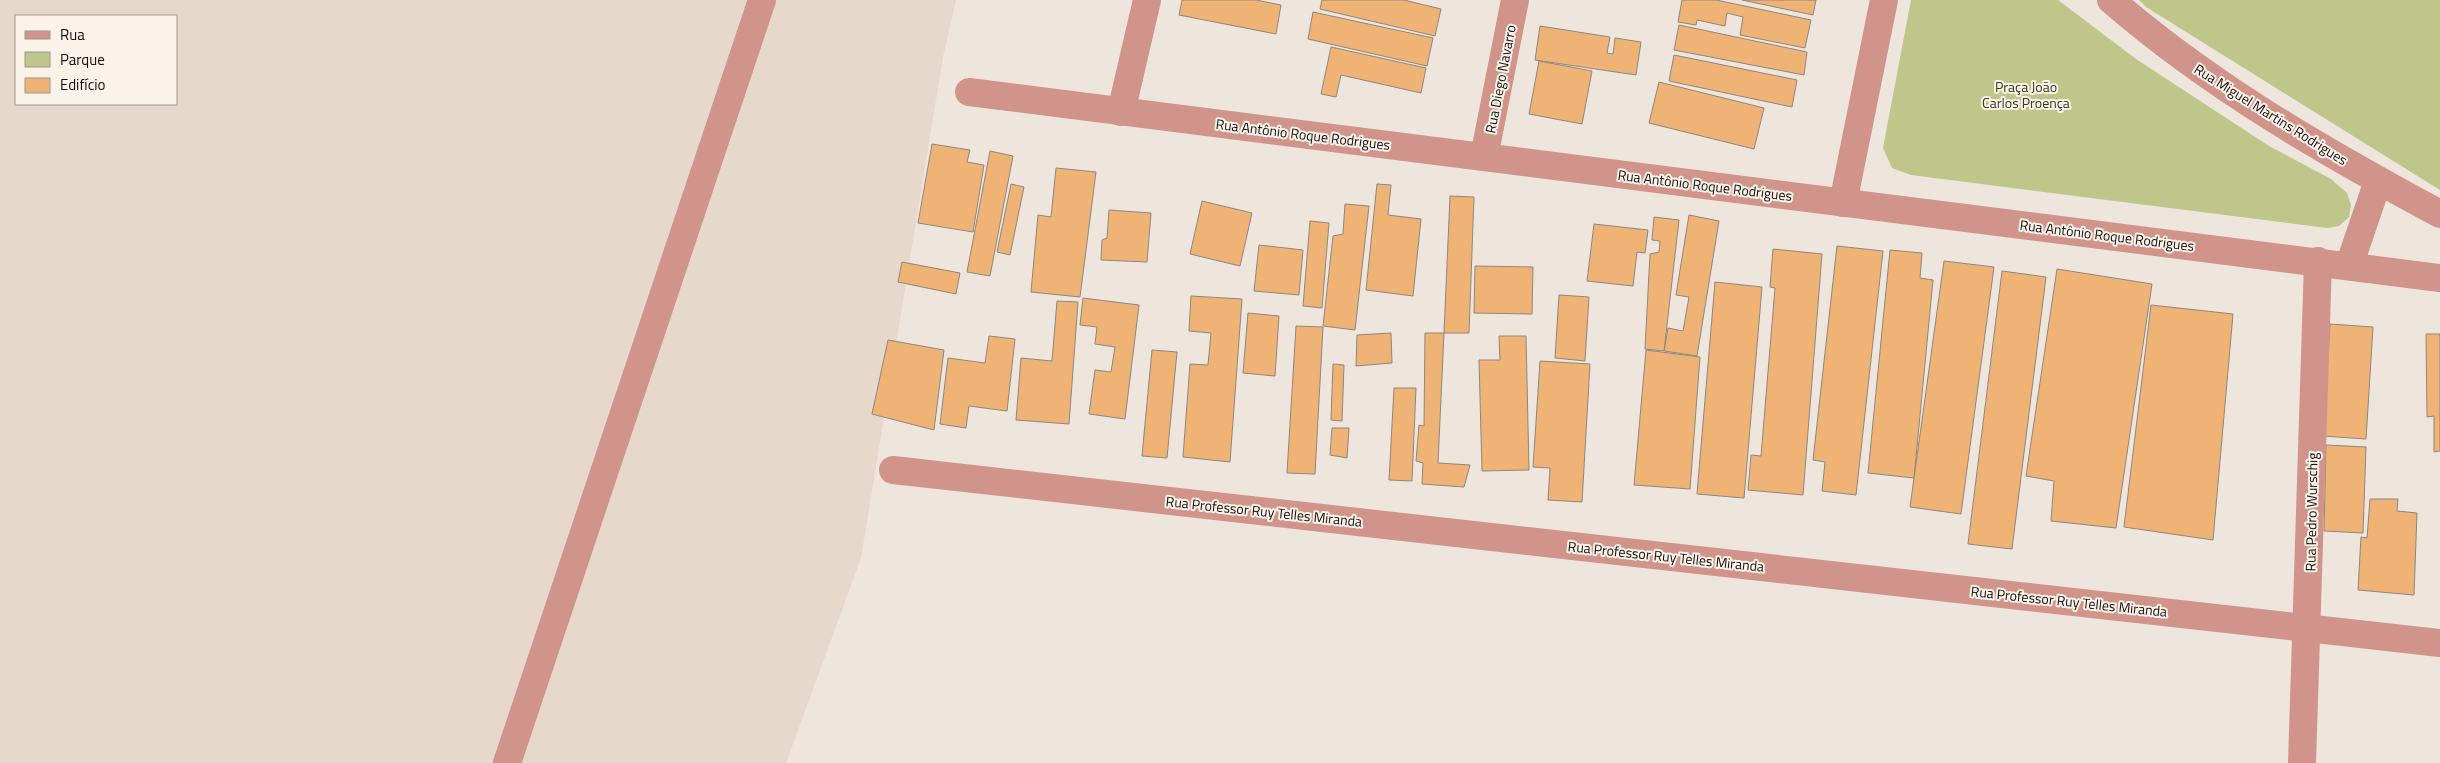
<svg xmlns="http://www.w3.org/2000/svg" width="2440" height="763" font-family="'Titillium Web',sans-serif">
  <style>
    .built { fill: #e6d8ca; fill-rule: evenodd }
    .green { fill: #bec68a }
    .building { fill: #efb376; stroke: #8e867f }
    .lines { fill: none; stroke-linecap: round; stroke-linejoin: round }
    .minor { stroke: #d0948a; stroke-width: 28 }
    .labels { text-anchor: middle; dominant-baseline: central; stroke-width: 4; stroke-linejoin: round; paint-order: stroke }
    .street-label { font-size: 14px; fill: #120f0c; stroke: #fbf3ea }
    .park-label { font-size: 14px; fill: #373b19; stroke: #fbf3ea }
  </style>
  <rect width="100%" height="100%" fill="#eee5dd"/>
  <path class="built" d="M0 0H956L943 57 861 558 786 763H0ZM16 16H176V104H16Z"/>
  <g class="green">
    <polygon points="1911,0 2058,0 2136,59 2269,146 2331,179 2347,193 2351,205 2349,217 2339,226 2327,228 1911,175 1892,168 1883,148"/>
    <polygon points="2139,0 2440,0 2440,190 2146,7"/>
  </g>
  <g class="building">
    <polygon points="1182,0 1256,0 1281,5 1276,34 1179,15"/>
    <polygon points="1322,0 1404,0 1441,9 1435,36 1320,9"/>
    <polygon points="1682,0 1716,0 1811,20 1805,48 1740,35 1743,17 1727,13 1725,26 1697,20 1696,25 1678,22"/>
    <polygon points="1742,0 1816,0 1813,15"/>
    <polygon points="1313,12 1433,38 1427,66 1308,39"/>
    <polygon points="1679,25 1807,52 1804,75 1674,50"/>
    <polygon points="1540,26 1610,37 1607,53 1613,54 1615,38 1641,42 1636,75 1535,60"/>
    <polygon points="1331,47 1426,68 1421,93 1341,75 1336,97 1321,94"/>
    <polygon points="1674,55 1797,80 1792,107 1669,81"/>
    <polygon points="1539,61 1592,71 1582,124 1529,114"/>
    <polygon points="1659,82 1764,108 1754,149 1649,123"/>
    <polygon points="932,144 970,150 967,162 984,165 973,232 918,223"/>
    <polygon points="990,151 1013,156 990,276 967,272"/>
    <polygon points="1056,168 1096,172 1080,297 1031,292 1038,215 1051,217"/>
    <polygon points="1011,184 1024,187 1010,255 997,252"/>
    <polygon points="1377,184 1391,185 1388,215 1421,219 1413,296 1366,290"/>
    <polygon points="1450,196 1474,197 1469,333 1444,333"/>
    <polygon points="1202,201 1252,213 1240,266 1190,254"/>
    <polygon points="1345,204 1369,206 1355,330 1323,326 1333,236 1343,234"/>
    <polygon points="1109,210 1151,213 1147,262 1101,260 1102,240 1107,238"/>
    <polygon points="1689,215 1719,221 1697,356 1664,351 1668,328 1683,331 1689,297 1676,295"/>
    <polygon points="1654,217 1679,220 1664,351 1645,349 1650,254 1659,252 1660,241 1652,240"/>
    <polygon points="1310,221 1329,223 1322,308 1303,306"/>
    <polygon points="1594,224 1648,230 1645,253 1637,252 1633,286 1587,281"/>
    <polygon points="1259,245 1303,250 1299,295 1254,291"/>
    <polygon points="1837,246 1883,251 1856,495 1822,491 1825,462 1813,460"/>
    <polygon points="1773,249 1822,254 1803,495 1748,490 1751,455 1761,456 1775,288 1770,287"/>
    <polygon points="1890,250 1922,253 1920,278 1933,280 1914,478 1868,473"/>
    <polygon points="1944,261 1994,267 1961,514 1910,507"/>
    <polygon points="902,262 960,273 956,294 898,282"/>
    <polygon points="1475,266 1533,267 1532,314 1474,313"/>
    <polygon points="2057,269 2152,284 2116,528 2051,521 2054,481 2026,476"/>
    <polygon points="2002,271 2046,277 2012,549 1968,544"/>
    <polygon points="1715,282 1762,287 1744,498 1697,494"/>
    <polygon points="1559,295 1589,297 1585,361 1555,358"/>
    <polygon points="1191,296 1242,299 1230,462 1183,457 1190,364 1208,365 1211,333 1189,331"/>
    <polygon points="1083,298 1139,305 1125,419 1089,414 1095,370 1111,372 1115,347 1095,344 1097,327 1080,325"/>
    <polygon points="1057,301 1078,302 1069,424 1016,420 1021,358 1052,361"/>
    <polygon points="2151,305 2233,314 2213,540 2124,527"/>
    <polygon points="1248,313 1279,316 1275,376 1243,373"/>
    <polygon points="2330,324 2373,327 2366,439 2323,436"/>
    <polygon points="1296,326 1323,327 1315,474 1287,473"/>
    <polygon points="1391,333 1392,363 1356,366 1357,335"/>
    <polygon points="1425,333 1444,333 1438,463 1470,465 1464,487 1422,484 1423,463 1416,461 1419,425 1424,426"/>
    <polygon points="2426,334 2440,334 2440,451 2434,452 2434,416 2427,417"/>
    <polygon points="989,336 1015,339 1007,411 969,406 966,428 940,424 948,358 985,363"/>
    <polygon points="1499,336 1526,336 1529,470 1482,471 1479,360 1500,360"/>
    <polygon points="888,340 944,350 934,430 872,414"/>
    <polygon points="1152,350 1177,352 1167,458 1142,456"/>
    <polygon points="1646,350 1700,357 1690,489 1634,485"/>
    <polygon points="1540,361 1590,364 1582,502 1548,500 1550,468 1533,467"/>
    <polygon points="1333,364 1344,365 1342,421 1331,420"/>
    <polygon points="1394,388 1416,388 1412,481 1389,480"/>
    <polygon points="1332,428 1349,428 1347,458 1330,455"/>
    <polygon points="2326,445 2366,447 2363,533 2324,531"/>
    <polygon points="2370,499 2398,499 2397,511 2417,513 2414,595 2358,590 2361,537 2367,538"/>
  </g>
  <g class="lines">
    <g class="minor">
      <path d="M2111 0C2210 86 2325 152 2440 214"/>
      <polyline points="969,92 2440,278"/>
      <polyline points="1121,112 1147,0"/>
      <polyline points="1484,157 1515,0"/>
      <polyline points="1843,203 1884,0"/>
      <polyline points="2349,266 2378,181"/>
      <polyline points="893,470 2440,643"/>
      <polyline points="507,763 762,0"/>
      <polyline points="2302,763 2318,261"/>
    </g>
  </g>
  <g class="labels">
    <g class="street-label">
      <text transform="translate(1500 79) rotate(-79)">Rua Diego Navarro</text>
      <text transform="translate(2271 114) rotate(32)">Rua Miguel Martins Rodrigues</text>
      <text transform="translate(1303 134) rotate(7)">Rua Antônio Roque Rodrigues</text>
      <text transform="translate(1705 185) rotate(7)">Rua Antônio Roque Rodrigues</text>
      <text transform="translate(2107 235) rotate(7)">Rua Antônio Roque Rodrigues</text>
      <text transform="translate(1264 511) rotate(6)">Rua Professor Ruy Telles Miranda</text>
      <text transform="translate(2311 512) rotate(-89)">Rua Pedro Wurschig</text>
      <text transform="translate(1666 556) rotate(6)">Rua Professor Ruy Telles Miranda</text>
      <text transform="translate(2069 601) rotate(6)">Rua Professor Ruy Telles Miranda</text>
    </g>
    <g class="park-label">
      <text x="2026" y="86">Praça João<tspan x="2026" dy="16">Carlos Proença</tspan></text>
    </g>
  </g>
  <rect x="15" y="15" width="162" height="90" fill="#fbf3ea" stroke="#9e9891"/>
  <rect x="25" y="31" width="25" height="8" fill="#d0948a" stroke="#9e9891"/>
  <text x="60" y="40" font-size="15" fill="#120f0c">Rua</text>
  <rect x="25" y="52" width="25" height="15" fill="#bec68a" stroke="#9e9891"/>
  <text x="60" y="65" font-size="15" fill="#120f0c">Parque</text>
  <rect x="25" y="78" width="25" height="15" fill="#efb376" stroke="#9e9891"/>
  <text x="60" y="90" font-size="15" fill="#120f0c">Edifício</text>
</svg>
